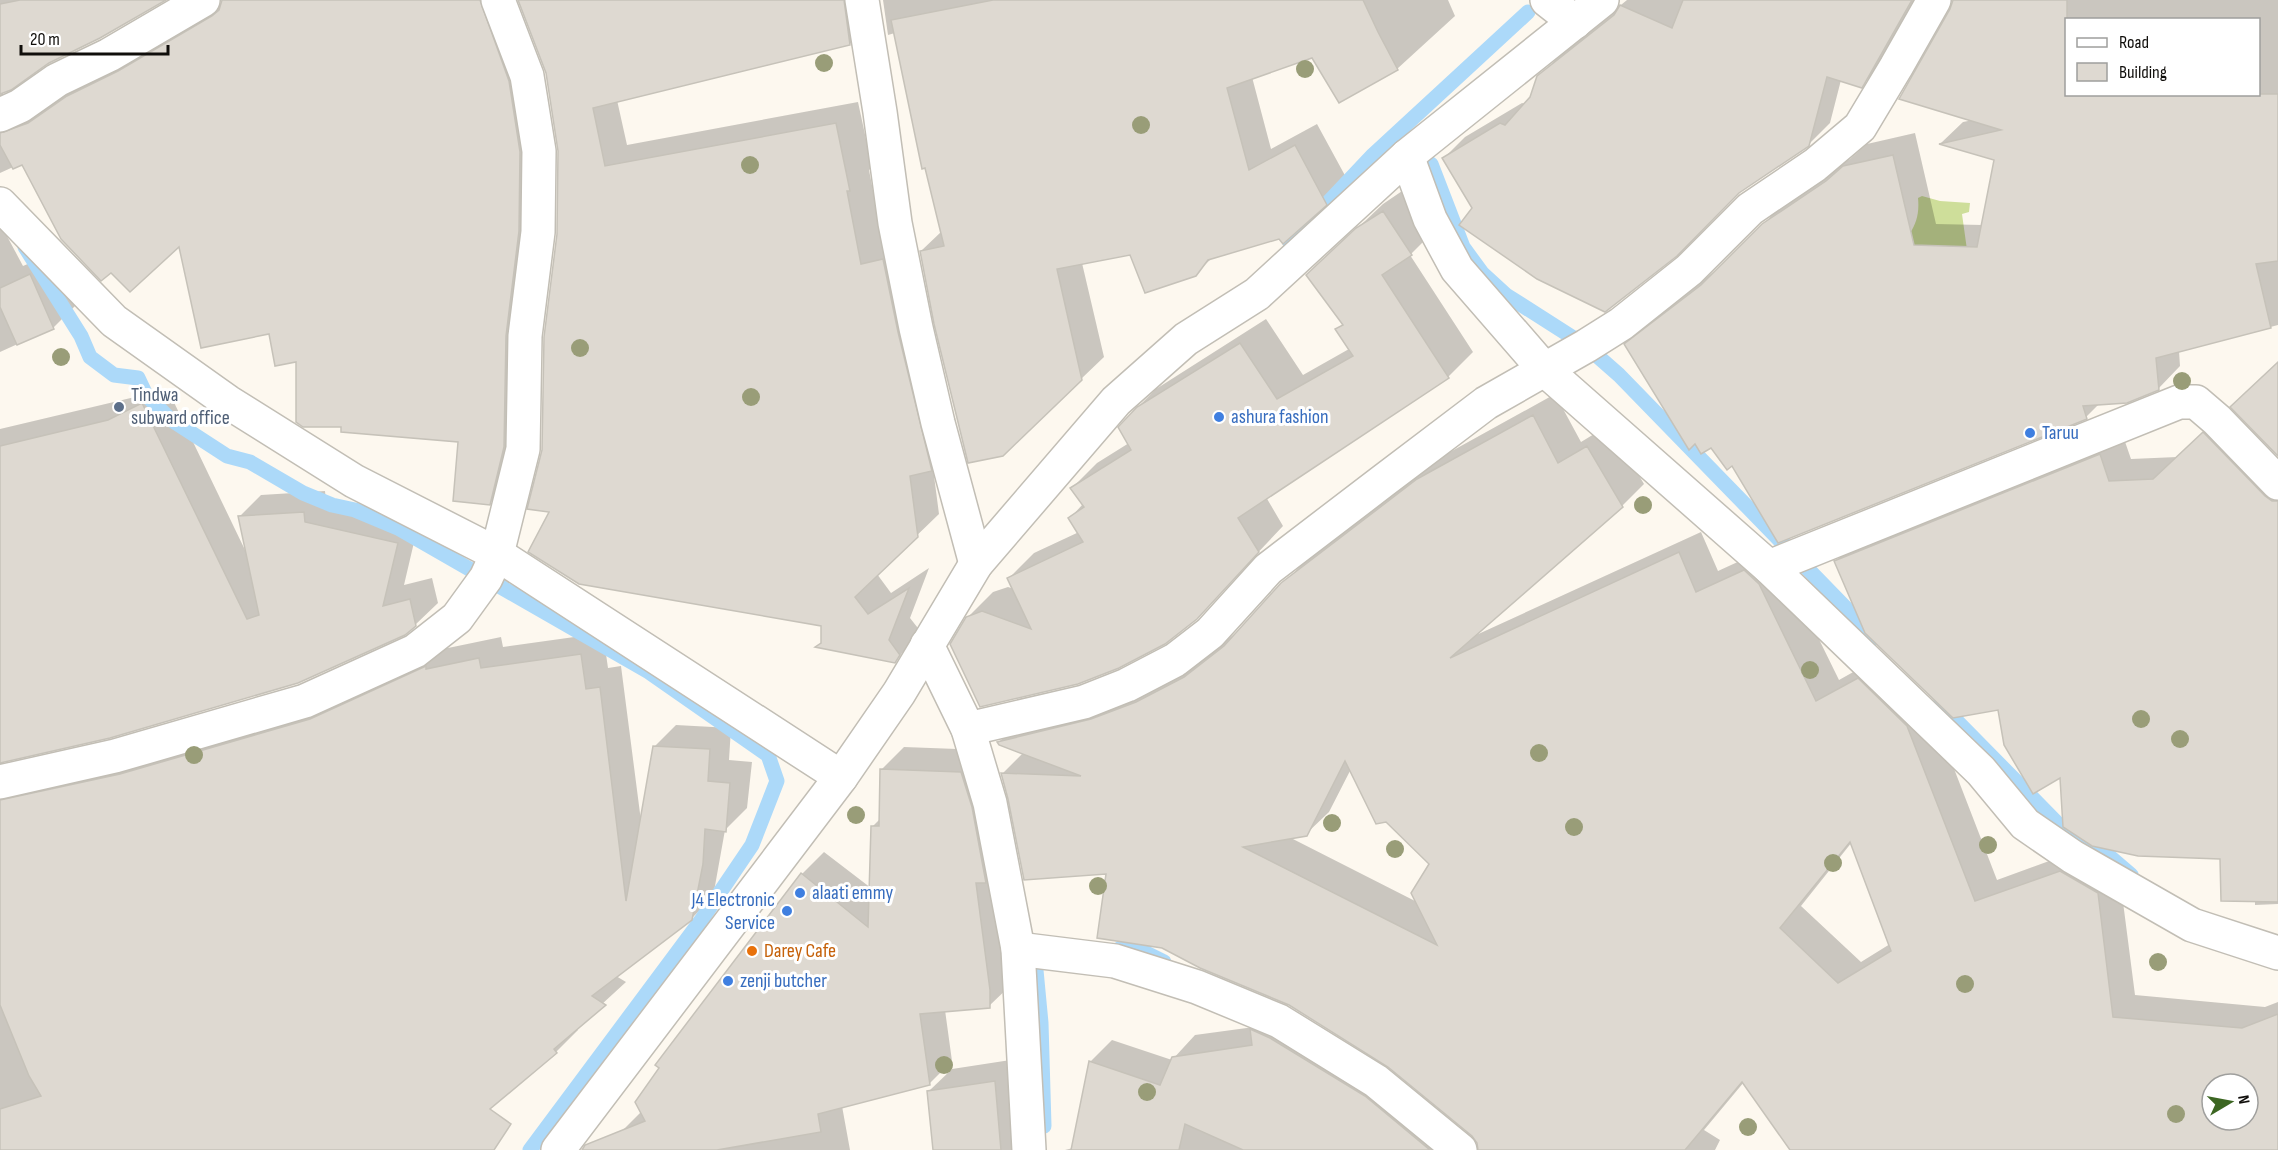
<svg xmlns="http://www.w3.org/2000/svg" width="2278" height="1150" font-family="'Sofia Sans Condensed',sans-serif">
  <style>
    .green { fill: #cede9a }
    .shadow { fill: #0003; fill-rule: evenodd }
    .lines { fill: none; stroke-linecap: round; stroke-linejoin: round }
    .stream { stroke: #acd9f9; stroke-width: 15 }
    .building { fill: #ded9d1; stroke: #c6c2b9; stroke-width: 1.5; fill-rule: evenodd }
    .street-casing { stroke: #c2beb5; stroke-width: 36 }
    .street { stroke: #fff; stroke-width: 33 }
    .tree { fill: #999d78 }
    .service-dot { fill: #5c6f8a; stroke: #fff; stroke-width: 2 }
    .shop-dot { fill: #3f7fe0; stroke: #fff; stroke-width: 2 }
    .food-dot { fill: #e8710a; stroke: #fff; stroke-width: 2 }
    .labels { text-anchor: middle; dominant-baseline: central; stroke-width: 6; stroke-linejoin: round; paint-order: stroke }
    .service-label { font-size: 20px; fill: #4e5e75; stroke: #fff; text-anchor: start }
    .shop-label { font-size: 20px; fill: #366cbe; stroke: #fff; text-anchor: start }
    .food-label { font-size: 20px; fill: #c56008; stroke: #fff; text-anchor: start }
  </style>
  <rect width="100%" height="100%" fill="#fdf8ef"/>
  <path class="green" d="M1922 196 1940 201 1970 203 1969 212 1962 214 1968 257 1886 260C1905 240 1921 228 1918 198Z"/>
  <g class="shadow">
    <polygon points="0,0 163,0 48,62 3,92 4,100 141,50 223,2 223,0 508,0 530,58 511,482 489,504 460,441 343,426 298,360 180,244 22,163 0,173"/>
    <polygon points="520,0 868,0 872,22 850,44 617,100 627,145 858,102 872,167 869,170 883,242 933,468 939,514 877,574 891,593 929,568 910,618 921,632 895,661 818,646 822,642 822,625 552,510 543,450 558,234 559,151 546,69"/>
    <polygon points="883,0 1448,0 1455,16 1397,69 1339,101 1312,57 1252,77 1271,149 1317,124 1348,181 1326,203 1280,237 1212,258 1195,274 1131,253 1082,263 1104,357 1081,379 921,251 942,231 895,33 888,35"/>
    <polygon points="1627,0 1920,0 1883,64 1861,86 1841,80 1830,123 1808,145 1474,208 1444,158 1465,137 1522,103 1526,104 1531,98 1539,77 1561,54"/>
    <path d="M1958 0H2278V325L2179 351 2180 366 2158 389 2100 403 2086 417 1732 464 1626 344 1649 322 1725 263 1786 201 1850 159 1867 144 1915 133 1936 224 1983 225 1996 159 1941 143 1963 122 1973 120ZM2066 20H2258V94H2066Z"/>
    <polygon points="1408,187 1436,229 1410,255 1473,352 1448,377 1266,497 1283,526 1196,618 1119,667 967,618 993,592 1008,587 1014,589 1009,578 1034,553 1079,532 1070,518 1083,504 1072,488 1097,463 1129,443 1130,415 1156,389 1266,319 1303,375 1349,349 1337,330 1344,323 1308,275 1383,204"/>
    <polygon points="0,223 23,266 53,253 75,306 53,328 0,352"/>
    <polygon points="156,392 169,392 245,550 239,517 261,495 325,491 326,501 419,521 404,585 432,578 438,603 415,625 3,761 8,772 448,646 448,648 501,637 503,647 603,633 608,668 621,666 641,821 654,747 676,725 731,728 729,760 752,762 747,808 725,830 713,897 691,919 616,976 626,982 576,1028 578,1030 556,1052 490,963 488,1150 0,1150 0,429"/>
    <path d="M1555 394 1581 442 1609 425 1644 484 1622 506 1474 636 1701 532 1718 571 1766 549 1781 562 1839 680 1880 657 1929 704 1997 880 2082 849 2119 871 2135 995 2265 1007 2278 1002V1150H1792L1744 1082 1704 1130 1720 1140 1715 1150H1065L1073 1148 1090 1062 1112 1040 1172 1060 1195 1035 1254 1027 1273 1008 1471 1143 1479 1147 1473 1134 1389 1065 1108 872 1010 799 1002 774 1023 753 999 742 1021 720 1207 655 1241 629 1305 561 1441 457ZM1351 769 1431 864 1417 902 1289 837 1306 834 1329 812ZM1852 842 1890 944 1861 962 1801 906ZM2212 1084H2248V1120H2212Z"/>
    <polygon points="2226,411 2278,465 2278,904 2255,905 2255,900 2221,858 2062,776 1999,708 1835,562 1858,539 2122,433 2131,459 2177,457"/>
    <polygon points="904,747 984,750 1012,984 989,1006 945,1010 952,1061 929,1084 842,1106 850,1150 593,1150 621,1132 642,1111 802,874 824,852 871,888 872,827 880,819 881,770"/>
    <polygon points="1017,1059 1025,1150 934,1150 929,1091 952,1069"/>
  </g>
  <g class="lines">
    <g class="stream">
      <polyline points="1431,164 1463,247 1482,273 1506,295 1586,346 1619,375 1875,638"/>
      <polyline points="1290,243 1373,155 1528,12"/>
      <polyline points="25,247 81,336 90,357 114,375 138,378 146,395 170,419 227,456 250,462 303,493 332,505 355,510 398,528 649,672 768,755 777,781 752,845 702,919 530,1150"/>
      <polyline points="1940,704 2061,827 2103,851 2131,875"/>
      <polyline points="1034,949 1041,1023 1044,1126"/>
      <polyline points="1119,949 1142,951 1164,962"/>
    </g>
  </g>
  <g class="building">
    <polygon points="20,0 166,0 100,38 49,63 11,90 0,94 0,4"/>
    <polygon points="222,0 480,0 509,81 520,152 519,231 506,336 504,447 490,505 453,501 458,442 341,432 341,427 303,427 296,422 296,362 275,366 269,334 201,348 179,247 130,292 111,273 101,281 61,239 22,165 13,169 0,145 0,133 28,123 67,96 118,71 212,16 219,10"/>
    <polygon points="518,0 844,0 850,45 593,108 605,166 836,123 850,191 847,191 861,264 883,259 898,332 932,471 910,476 918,537 855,597 868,614 909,588 889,640 900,655 895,663 815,647 821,643 821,626 579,584 528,552 549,512 527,509 542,450 544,337 557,234 558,151 546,73"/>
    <polygon points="993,0 1363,0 1378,32 1398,70 1339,103 1312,58 1227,88 1249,170 1295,145 1327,205 1283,244 1279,239 1208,260 1196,276 1145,293 1130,255 1057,269 1082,380 1003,456 968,463 934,324 920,251 944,246 925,168 922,169 891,20"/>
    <polygon points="1683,0 1912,0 1862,88 1827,77 1809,146 1739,193 1677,256 1605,312 1537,279 1459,225 1472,208 1442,158 1500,123 1505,125 1530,97 1537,76 1614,15 1620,5 1672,28"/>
    <polygon points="1953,0 2067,0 2067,94 2278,94 2278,261 2256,264 2271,328 2156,358 2159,390 2127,403 2083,406 2087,419 1778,543 1732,466 1727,470 1711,448 1701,454 1695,444 1689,450 1624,344 1701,285 1762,224 1826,181 1843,166 1893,155 1914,245 1977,247 1994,160 1939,144 2001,130 1899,99 1950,9"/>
    <polygon points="1383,211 1412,255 1382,275 1449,378 1238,518 1259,552 1197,619 1165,644 1119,668 1078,684 980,707 950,644 966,617 982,611 1031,629 1007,578 1083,542 1068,518 1084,507 1070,488 1131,450 1118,427 1137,407 1240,343 1277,399 1353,356 1335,329 1343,325 1306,275 1356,228"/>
    <polygon points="30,274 54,329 17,345 0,307 0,288"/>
    <polygon points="2278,362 2278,456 2230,407"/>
    <polygon points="142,403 247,619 259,615 238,516 304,512 305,522 398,543 383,606 410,599 416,626 405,635 298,683 110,738 0,763 0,446 108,420"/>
    <path d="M1533 415 1558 463 1587 446 1623 507 1450 658 1679 552 1696 592 1744 570 1759 584 1816 701 1858 678 1907 726 1975 901 2060 871 2098 893 2113 1017 2242 1028 2278 1014V1150H1790L1742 1082 1685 1150H1478L1477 1143 1472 1136 1388 1067 1289 1005 1200 968 1162 948 1097 938 1106 874 1024 880 1008 799 1001 773 1081 776 999 745 997 742 1091 719 1136 702 1184 677 1224 646 1281 583 1417 479ZM1345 761 1376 824 1386 822 1429 864 1411 893 1437 945 1243 847 1307 836ZM1850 842 1891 951 1838 983 1780 928ZM2212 1084H2248V1120H2212Z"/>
    <polygon points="2203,432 2265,496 2272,501 2278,501 2278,902 2221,901 2220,859 2138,856 2092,846 2063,827 2060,778 2033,794 2004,745 1998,710 1953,718 1865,633 1834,561 2100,454 2109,481 2153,479"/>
    <polygon points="581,654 586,689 600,687 626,901 653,746 710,749 708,781 730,783 726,832 705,829 703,864 692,920 592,996 606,1005 554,1049 557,1053 490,1109 511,1124 494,1150 0,1150 0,1109 41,1096 29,1076 0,1005 0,800 120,774 310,719 426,666 426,669 479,658 481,668"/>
    <polygon points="880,769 961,772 972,807 986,883 976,883 990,990 990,1008 920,1014 930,1085 818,1114 821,1132 717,1150 582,1150 585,1145 645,1121 635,1102 659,1068 655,1065 801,873 868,927 871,826 879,826"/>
    <polygon points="1250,1029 1270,1038 1365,1096 1430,1150 1243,1150 1185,1124 1179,1150 1071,1150 1089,1061 1160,1085 1172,1057 1252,1045"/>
    <polygon points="995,1081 1001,1150 933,1150 927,1091"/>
  </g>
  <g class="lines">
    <defs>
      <g id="street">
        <polyline points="862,0 880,112 895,223 916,328 938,423 976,564"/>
        <polyline points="1547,0 1575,22"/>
        <polyline points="0,115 20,106 57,80 109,55 203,0"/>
        <polyline points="1407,156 1430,219 1457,269 1544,369 1769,567 1981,771 2025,824 2073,857 2192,925 2278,953"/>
        <polyline points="0,204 114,321 228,402 354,481 497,554 841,777"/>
        <polyline points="1769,567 2179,402 2196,402 2217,420 2278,483"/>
        <polyline points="927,645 968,729 990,803 1018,949 1029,1150"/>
        <polyline points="968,729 1084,702 1127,685 1175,660 1210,633 1268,569 1383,481 1486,403 1586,346 1621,324 1689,270 1750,209 1815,165 1860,127 1896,67 1934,0"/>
        <polyline points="0,782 115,756 305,701 415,651 457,618 486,578 497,554 523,449 525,336 538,232 539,151 527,76 498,0"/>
        <polyline points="1018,949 1115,961 1197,987 1279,1021 1376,1081 1460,1150"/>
        <polyline points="558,1150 841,777 899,693 976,564 1116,401 1186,339 1257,294 1407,156 1602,0"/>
      </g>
    </defs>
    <use href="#street" class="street-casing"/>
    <use href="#street" class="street"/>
  </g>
  <g class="tree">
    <circle cx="824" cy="63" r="9"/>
    <circle cx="1305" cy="69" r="9"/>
    <circle cx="1141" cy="125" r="9"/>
    <circle cx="750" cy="165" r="9"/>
    <circle cx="580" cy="348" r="9"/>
    <circle cx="61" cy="357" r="9"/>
    <circle cx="2182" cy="381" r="9"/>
    <circle cx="751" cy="397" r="9"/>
    <circle cx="1643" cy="505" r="9"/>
    <circle cx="1810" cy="670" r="9"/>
    <circle cx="2141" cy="719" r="9"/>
    <circle cx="2180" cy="739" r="9"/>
    <circle cx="1539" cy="753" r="9"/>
    <circle cx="194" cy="755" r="9"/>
    <circle cx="856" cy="815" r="9"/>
    <circle cx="1332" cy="823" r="9"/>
    <circle cx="1574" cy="827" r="9"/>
    <circle cx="1988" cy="845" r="9"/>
    <circle cx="1395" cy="849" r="9"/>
    <circle cx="1833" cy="863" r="9"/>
    <circle cx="1098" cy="886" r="9"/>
    <circle cx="2158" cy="962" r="9"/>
    <circle cx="1965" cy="984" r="9"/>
    <circle cx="944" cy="1065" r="9"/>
    <circle cx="1147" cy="1092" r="9"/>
    <circle cx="2176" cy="1114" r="9"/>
    <circle cx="1748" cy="1127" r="9"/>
  </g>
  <circle class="service-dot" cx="119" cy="407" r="6"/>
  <g class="shop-dot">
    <circle cx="1219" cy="417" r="6"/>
    <circle cx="2030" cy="433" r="6"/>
    <circle cx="800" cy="893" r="6"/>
    <circle cx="787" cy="911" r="6"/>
    <circle cx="728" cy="981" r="6"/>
  </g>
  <circle class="food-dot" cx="752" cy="951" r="6"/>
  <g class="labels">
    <g class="service-label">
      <text x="131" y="395">Tindwa<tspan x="131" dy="23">subward office</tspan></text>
    </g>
    <g class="shop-label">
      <text x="1231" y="417">ashura fashion</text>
      <text x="2042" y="433">Taruu</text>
      <text x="812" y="893">alaati emmy</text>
      <text x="775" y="900" text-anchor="end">J4 Electronic<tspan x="775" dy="23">Service</tspan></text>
      <text x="740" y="981">zenji butcher</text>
    </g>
    <g class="food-label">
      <text x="764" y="951">Darey Cafe</text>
    </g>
  </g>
  <rect x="2065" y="18" width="195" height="78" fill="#ffffff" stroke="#9f9f9d" stroke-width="1.5"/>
  <rect x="2077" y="38" width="30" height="9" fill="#ffffff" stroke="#9f9f9d" stroke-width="1.5"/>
  <text x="2119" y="48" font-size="18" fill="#100e0b">Road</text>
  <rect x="2077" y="63" width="30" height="18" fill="#ded9d1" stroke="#9f9f9d" stroke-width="1.5"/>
  <text x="2119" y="78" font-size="18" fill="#100e0b">Building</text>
  <g transform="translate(2230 1102) rotate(80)"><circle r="28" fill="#ffffff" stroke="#9f9f9d" stroke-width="1.5"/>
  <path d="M0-4.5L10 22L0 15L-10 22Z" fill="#3c6622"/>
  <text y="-9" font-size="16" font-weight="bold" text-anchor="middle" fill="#100e0b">N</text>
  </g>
  <path d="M21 45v9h147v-9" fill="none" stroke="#100e0b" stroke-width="3"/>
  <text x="30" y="45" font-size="18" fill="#100e0b" stroke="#ffffff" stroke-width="4.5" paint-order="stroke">20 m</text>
</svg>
